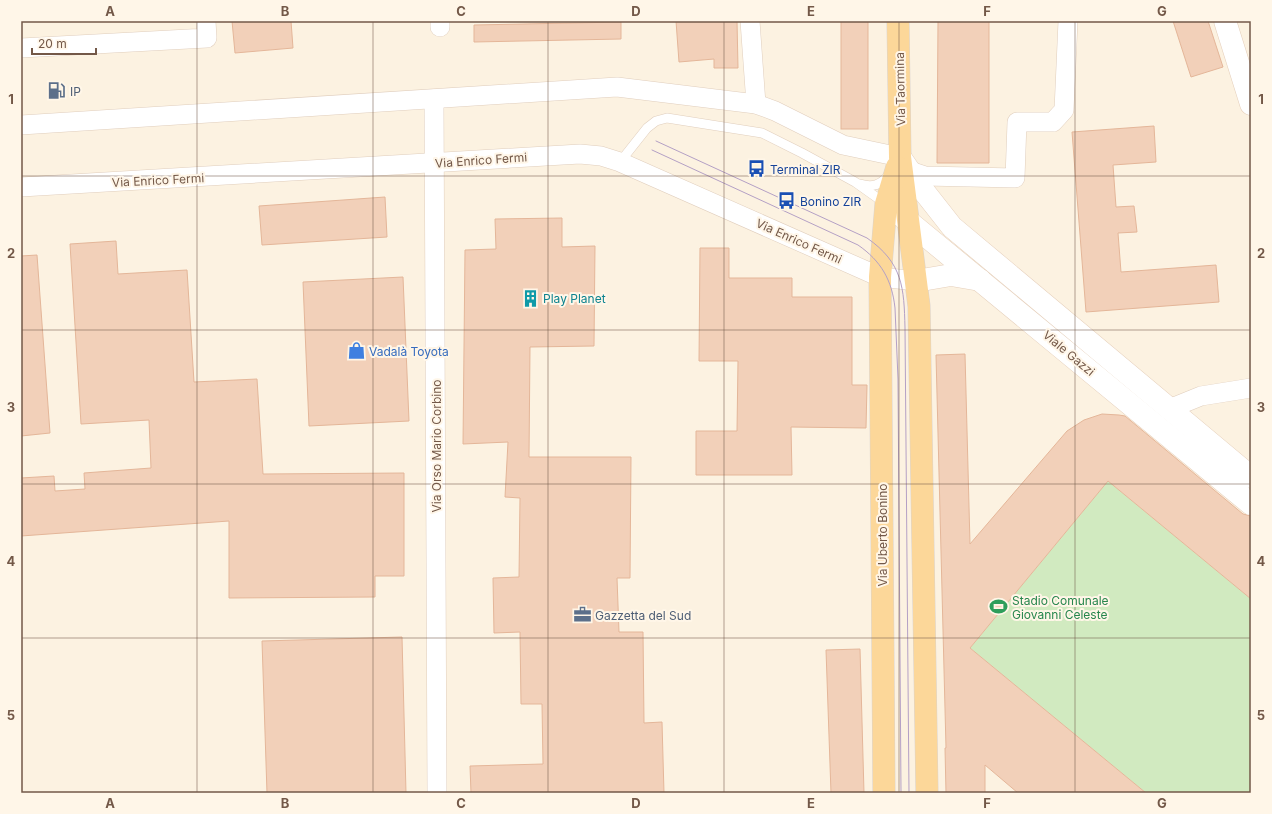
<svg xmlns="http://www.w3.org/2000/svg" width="1272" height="814" font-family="Inter,sans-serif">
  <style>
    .green { fill: #d1eac0 }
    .building { fill: #f2d0b9; stroke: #e4b699 }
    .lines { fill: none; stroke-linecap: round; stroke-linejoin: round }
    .lane-casing { stroke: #e0cebd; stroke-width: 10 }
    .street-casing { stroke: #e0cebd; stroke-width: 20 }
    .secondary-casing { stroke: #e5cfbb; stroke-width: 23 }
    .primary-casing { stroke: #dbd4cf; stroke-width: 23 }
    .lane { stroke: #fff; stroke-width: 9 }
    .street { stroke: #fff; stroke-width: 19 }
    .secondary { stroke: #fff; stroke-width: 22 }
    .primary { stroke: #fcd799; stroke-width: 22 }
    .tram { stroke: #b4a0c5; stroke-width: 1 }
    .grid { fill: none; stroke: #735848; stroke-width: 1; stroke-opacity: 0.55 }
    .labels { text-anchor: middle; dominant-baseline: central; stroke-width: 4; stroke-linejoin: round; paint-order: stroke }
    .street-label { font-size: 12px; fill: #735848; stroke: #fff6e8 }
    .service-label { font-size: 12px; fill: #4e5e75; stroke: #fff6e8; text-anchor: start }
    .transit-label { font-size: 12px; fill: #164399; stroke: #fff6e8; text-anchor: start }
    .culture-label { font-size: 12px; fill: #0d838f; stroke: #fff6e8; text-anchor: start }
    .shop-label { font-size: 12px; fill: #366cbe; stroke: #fff6e8; text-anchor: start }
    .leisure-label { font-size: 12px; fill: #27864d; stroke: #fff6e8; text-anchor: start }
    .neatline { fill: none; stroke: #735848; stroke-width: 1.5 }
    .grid-label { font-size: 13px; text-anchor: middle; font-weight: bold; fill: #735848 }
  </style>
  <rect width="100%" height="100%" fill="#fcf2e1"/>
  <polygon class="green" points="1108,481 1251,599 1251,793 1146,793 970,648"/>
  <g class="building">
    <polygon points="232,21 291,21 293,48 235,53"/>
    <polygon points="676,21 737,21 738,68 714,68 714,59 679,62"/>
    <rect x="841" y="21" width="27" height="108"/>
    <polygon points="938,21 989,21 989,163 937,163"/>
    <polygon points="1173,21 1208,21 1223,67 1191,77"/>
    <polygon points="621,22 621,39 474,42 474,25"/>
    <polygon points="1154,126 1156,162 1113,165 1116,207 1134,206 1137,232 1118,233 1121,272 1216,265 1219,302 1086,312 1072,132"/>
    <polygon points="385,197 387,237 262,245 259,206"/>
    <polygon points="562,218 562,247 595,246 594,346 530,347 529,457 631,457 630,578 617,578 619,632 643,632 644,723 662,722 664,793 471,793 470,766 543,764 542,704 521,704 520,632 494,633 493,578 519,577 520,498 505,497 508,442 463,444 465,250 496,249 495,219"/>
    <polygon points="116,241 118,274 187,270 194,382 257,379 263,474 404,473 404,576 375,576 375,597 229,598 229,521 21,536 21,478 54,476 55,491 85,489 84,473 151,468 149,420 81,424 70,244"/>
    <polygon points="700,248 729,248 729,278 792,278 792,297 852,297 852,385 867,385 866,428 791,427 792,475 696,475 696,431 737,431 738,361 699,361"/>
    <polygon points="37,255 50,433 21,436 21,256"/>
    <polygon points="403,277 409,421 309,426 303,282"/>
    <polygon points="965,354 970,544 1067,431 1084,420 1102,414 1119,415 1125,416 1243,514 1251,516 1251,599 1108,481 970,648 1146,793 1018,793 985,765 985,793 946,793 945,748 946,748 936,355"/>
    <polygon points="402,637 406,793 267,793 262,641"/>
    <polygon points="860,649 864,793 831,793 826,650"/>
  </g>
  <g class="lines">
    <defs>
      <g id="lane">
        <polyline points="620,162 647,128 656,121 667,118 762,133 802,153 855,182 886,204"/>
        <path d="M860 184C873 188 880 185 889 175"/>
      </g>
      <g id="street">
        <polyline points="440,21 440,27"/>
        <polyline points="750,21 756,104"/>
        <polyline points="21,48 207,38 206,21"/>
        <polyline points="434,99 437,793"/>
        <polyline points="21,125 617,87 756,104 775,111 843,145 900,157"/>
        <polyline points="910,171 925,176 1015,178 1017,122 1053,122 1064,110 1068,21"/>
        <polyline points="21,187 580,154 601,156 620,162 880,277 916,281"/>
        <polyline points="1169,409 1201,396 1251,388"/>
      </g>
      <g id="secondary">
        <polyline points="1225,21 1251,104"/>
        <polyline points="900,157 919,185 952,227 1251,477"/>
        <polyline points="897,212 1251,504"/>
        <polyline points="916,281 951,275 980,280"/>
      </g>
      <g id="primary">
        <polyline points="898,21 900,157 919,306 927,793"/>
        <polyline points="884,793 880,277 886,204 897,167"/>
      </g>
    </defs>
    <use href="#lane" class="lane-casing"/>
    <use href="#street" class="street-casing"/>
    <use href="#secondary" class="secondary-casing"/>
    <use href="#primary" class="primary-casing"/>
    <use href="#lane" class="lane"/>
    <use href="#street" class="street"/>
    <use href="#secondary" class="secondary"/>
    <use href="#primary" class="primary"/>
    <g class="tram">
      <path d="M656 141 867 238C903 263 904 288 905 328L909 793"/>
      <path d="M652 150 858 245C881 261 892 280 895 308L898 379 901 793"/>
    </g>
  </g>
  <path class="grid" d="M197 21V793M373 21V793M548 21V793M724 21V793M899 21V793M1075 21V793M21 176H1251M21 330H1251M21 484H1251M21 638H1251"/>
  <defs>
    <symbol id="fuel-bare" viewBox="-9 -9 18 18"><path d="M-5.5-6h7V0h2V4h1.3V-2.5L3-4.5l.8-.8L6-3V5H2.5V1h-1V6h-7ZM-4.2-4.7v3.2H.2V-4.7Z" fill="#5c6f8a" stroke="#fff6e8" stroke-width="2.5" paint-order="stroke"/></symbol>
    <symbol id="bus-bare" viewBox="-9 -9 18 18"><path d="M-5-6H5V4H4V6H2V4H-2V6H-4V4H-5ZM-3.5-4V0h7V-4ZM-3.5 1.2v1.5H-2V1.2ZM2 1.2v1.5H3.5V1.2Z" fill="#1a4fb4" stroke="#fff6e8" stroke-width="2.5" paint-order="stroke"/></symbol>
    <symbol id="building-bare" viewBox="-9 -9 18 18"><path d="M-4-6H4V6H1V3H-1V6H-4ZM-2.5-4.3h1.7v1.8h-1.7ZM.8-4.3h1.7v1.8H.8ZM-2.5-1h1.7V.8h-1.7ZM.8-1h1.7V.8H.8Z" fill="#0f9aa8" stroke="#fff6e8" stroke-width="2.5" paint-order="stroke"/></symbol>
    <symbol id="shop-bare" viewBox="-9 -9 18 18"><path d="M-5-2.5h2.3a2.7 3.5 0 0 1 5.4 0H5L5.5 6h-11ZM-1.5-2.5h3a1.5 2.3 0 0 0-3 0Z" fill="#3f7fe0" stroke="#fff6e8" stroke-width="2.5" paint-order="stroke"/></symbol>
    <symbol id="stadium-bare" viewBox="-9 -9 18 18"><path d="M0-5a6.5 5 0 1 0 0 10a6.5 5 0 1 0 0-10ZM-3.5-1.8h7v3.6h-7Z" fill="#2e9e5b" stroke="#fff6e8" stroke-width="2.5" paint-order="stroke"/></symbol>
    <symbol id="office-bare" viewBox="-9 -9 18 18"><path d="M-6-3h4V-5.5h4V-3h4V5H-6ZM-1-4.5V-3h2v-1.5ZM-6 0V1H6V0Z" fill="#5c6f8a" stroke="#fff6e8" stroke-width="2.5" paint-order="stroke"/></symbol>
  </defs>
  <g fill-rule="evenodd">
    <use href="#fuel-bare" x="44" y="78" width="25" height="25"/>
    <use href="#bus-bare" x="744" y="156" width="25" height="25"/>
    <use href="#bus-bare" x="774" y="188" width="25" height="25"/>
    <use href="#building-bare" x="518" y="286" width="25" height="25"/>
    <use href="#shop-bare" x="344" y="338" width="25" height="25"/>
    <use href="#stadium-bare" x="986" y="594" width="25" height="25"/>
    <use href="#office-bare" x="570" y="602" width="25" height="25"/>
  </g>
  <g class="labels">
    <g class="street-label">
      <text transform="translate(900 89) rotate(-91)">Via Taormina</text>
      <text transform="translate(481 160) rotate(-4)">Via Enrico Fermi</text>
      <text transform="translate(158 180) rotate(-3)">Via Enrico Fermi</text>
      <text transform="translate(799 241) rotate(24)">Via Enrico Fermi</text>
      <text transform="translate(1069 353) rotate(40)">Viale Gazzi</text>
      <text transform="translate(436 446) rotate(-90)">Via Orso Mario Corbino</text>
      <text transform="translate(882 535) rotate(-90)">Via Uberto Bonino</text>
    </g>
    <g class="service-label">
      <text x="70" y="91">IP</text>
      <text x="595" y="615">Gazzetta del Sud</text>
    </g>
    <g class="transit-label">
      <text x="770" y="169">Terminal ZIR</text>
      <text x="800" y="201">Bonino ZIR</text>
    </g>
    <g class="culture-label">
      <text x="543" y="298">Play Planet</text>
    </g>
    <g class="shop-label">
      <text x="369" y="351">Vadalà Toyota</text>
    </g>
    <g class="leisure-label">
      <text x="1012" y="600">Stadio Comunale<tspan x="1012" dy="14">Giovanni Celeste</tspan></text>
    </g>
  </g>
  <rect width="1272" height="814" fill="none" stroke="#fff6e8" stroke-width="44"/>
  <path d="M32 48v6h64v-6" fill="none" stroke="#735848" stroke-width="2"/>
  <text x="38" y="48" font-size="12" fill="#735848" stroke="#fff6e8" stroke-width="3" paint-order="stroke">20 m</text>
  <rect x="22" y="22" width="1228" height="770" class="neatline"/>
  <g class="grid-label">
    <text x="110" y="16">A</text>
    <text x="285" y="16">B</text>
    <text x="461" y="16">C</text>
    <text x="636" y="16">D</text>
    <text x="811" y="16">E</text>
    <text x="987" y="16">F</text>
    <text x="1162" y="16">G</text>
    <text x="11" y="104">1</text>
    <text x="1261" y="104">1</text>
    <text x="11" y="258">2</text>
    <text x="1261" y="258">2</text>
    <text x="11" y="412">3</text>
    <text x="1261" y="412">3</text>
    <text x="11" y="566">4</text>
    <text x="1261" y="566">4</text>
    <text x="11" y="720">5</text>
    <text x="1261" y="720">5</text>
    <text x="110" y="808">A</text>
    <text x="285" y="808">B</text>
    <text x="461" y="808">C</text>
    <text x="636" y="808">D</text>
    <text x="811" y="808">E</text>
    <text x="987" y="808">F</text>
    <text x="1162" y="808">G</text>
  </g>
</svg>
